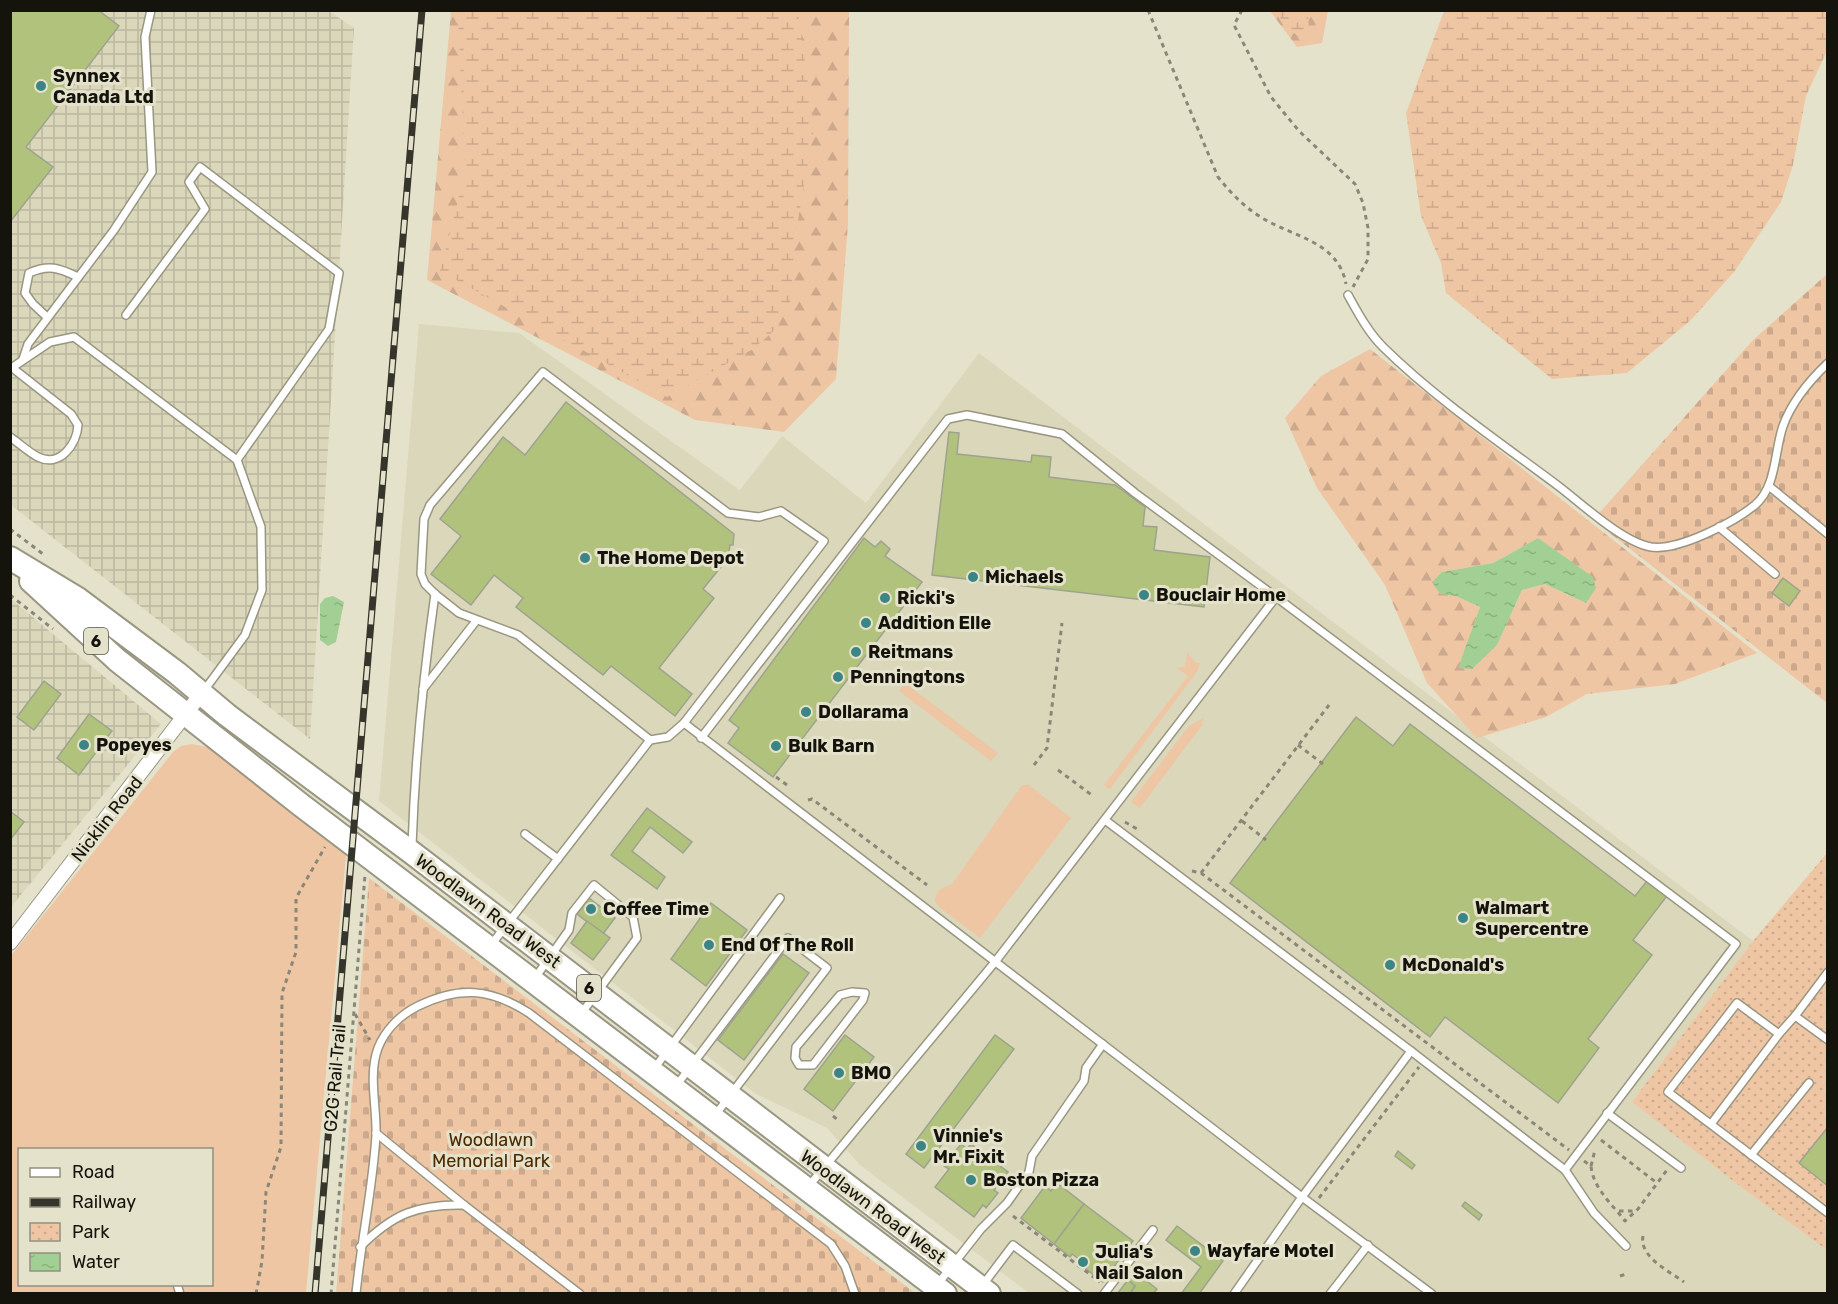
<svg xmlns="http://www.w3.org/2000/svg" width="1838" height="1304" font-family="Rubik,sans-serif">
  <style>
    .built { fill: #dbd7ba }
    .industrial { fill: url(#industrial-grid) }
    .green { fill: #efc6a4; fill-rule: evenodd }
    .forest { fill: url(#forest-firs); fill-rule: evenodd }
    .wetland { fill: url(#wetland-marsh) }
    .cemetery { fill: url(#cemetery-stones) }
    .park { fill: url(#park-dots) }
    .water { fill: url(#water-ripples) }
    .building { fill: #b1c27d; stroke: #9ea38f; stroke-width: 1.5 }
    .lines { fill: none; stroke-linecap: round; stroke-linejoin: round }
    .lane-casing { stroke: #999682; stroke-width: 10 }
    .street-casing { stroke: #999682; stroke-width: 16 }
    .primary-casing { stroke: #999682; stroke-width: 26 }
    .path { stroke: #8a8778; stroke-width: 3; stroke-dasharray: 4.5 4.5; stroke-linecap: butt }
    .lane { stroke: #fff; stroke-width: 7 }
    .street { stroke: #fff; stroke-width: 14 }
    .primary { stroke: #fff; stroke-width: 22 }
    .rail-casing { stroke: #36352b; stroke-width: 7 }
    .rail { stroke: #e5e2cc; stroke-width: 4.5; stroke-dasharray: 14; stroke-linecap: butt }
    .poi-dot { fill: #3c8585; stroke: #e5e2cc; stroke-width: 2 }
    .labels { text-anchor: middle; dominant-baseline: central; stroke-width: 6; stroke-linejoin: round; paint-order: stroke }
    .shield { fill: #e5e2cc; stroke: #535246; stroke-width: 1.5 }
    .shield-label { font-size: 16px; font-weight: bold; fill: #15140c }
    .poi-label { font-size: 18px; font-weight: bold; fill: #15140c; stroke: #e5e2cc; text-anchor: start }
    .street-label { font-size: 18px; fill: #15140c; stroke: #e5e2cc }
    .park-label { font-size: 18px; fill: #4e2900; stroke: #e5e2cc }
  </style>
  <defs>
    <pattern id="industrial-grid" width="8" height="8" patternUnits="userSpaceOnUse" patternTransform="scale(1.5)"><rect width="8" height="8" fill="#dbd7ba"/><path d="M0 4h8M4 0v8" fill="none" stroke="#bbb89f"/></pattern>
    <pattern id="forest-firs" width="22" height="20" patternUnits="userSpaceOnUse" patternTransform="scale(1.5)"><rect width="22" height="20" fill="#efc6a4"/><path d="M5 1l3.5 6h-7zM16 11l3.5 6h-7z" fill="#cca98c"/></pattern>
    <pattern id="wetland-marsh" width="20" height="14" patternUnits="userSpaceOnUse" patternTransform="scale(1.5)"><rect width="20" height="14" fill="#efc6a4"/><path d="M1 5h8M5 5V1M11 12h8M15 12V8" fill="none" stroke="#cca98c"/></pattern>
    <pattern id="cemetery-stones" width="16" height="16" patternUnits="userSpaceOnUse" patternTransform="scale(1.5)"><rect width="16" height="16" fill="#efc6a4"/><path d="M2 7V4a2 2 0 0 1 4 0v3zM10 15v-3a2 2 0 0 1 4 0v3z" fill="#cca98c"/></pattern>
    <pattern id="park-dots" width="8" height="8" patternUnits="userSpaceOnUse" patternTransform="scale(1.5)"><rect width="8" height="8" fill="#efc6a4"/><path d="M2 2h.1M6 6h.1" fill="none" stroke="#cca98c" stroke-width="1.8" stroke-linecap="round"/></pattern>
    <pattern id="water-ripples" width="26" height="14" patternUnits="userSpaceOnUse" patternTransform="scale(1.5)"><rect width="26" height="14" fill="#a2cf94"/><path d="M2 4q2-2 4 0t4 0M15 11q2-2 4 0t4 0" fill="none" stroke="#8bb17e"/></pattern>
  </defs>
  <rect width="100%" height="100%" fill="#e5e2cc"/>
  <polygon class="built" points="419,324 519,333 740,490 782,436 866,503 979,353 1753,941 1632,1102 1746,1191 1827,1250 1827,1293 1029,1293 860,1165 827,1128 756,1094 379,801"/>
  <g class="industrial">
    <polygon points="10,11 329,11 354,28 310,739 11,505"/>
    <polygon points="11,599 161,724 11,907"/>
  </g>
  <g class="green">
    <polygon points="1187,652 1196,663 1200,663 1198,670 1110,789 1104,785 1188,676 1177,668 1185,667"/>
    <polygon points="905,683 998,753 991,761 899,691"/>
    <polygon points="1205,717 1201,722 1203,724 1140,808 1131,802 1189,726"/>
    <path d="M192 744 212 748 340 845 346 855 306 1293H11L10 957 173 752 181 746ZM20 1150H212V1284H20Z"/>
    <path d="M1022 785H1029L1071 818 980 938 939 907 935 901C936 889 942 888 952 884Z"/>
  </g>
  <g class="forest">
    <polygon points="451,11 849,11 848,224 836,379 784,432 695,420 427,280"/>
    <polygon points="1270,11 1328,11 1322,43 1297,47"/>
    <path d="M1370 349 1757 653 1675 684 1587 694 1546 717 1477 738 1427 683 1385 585 1317 488 1285 418 1321 376ZM1538 538 1586 603 1545 584 1522 590 1497 645 1459 668 1480 607 1456 596 1442 572 1493 563Z"/>
  </g>
  <g class="wetland">
    <polygon points="458,11 798,11 814,129 795,237 791,300 777,328 753,349 667,397 440,271 465,173"/>
    <polygon points="1277,11 1308,11 1309,32 1300,38 1283,23"/>
    <polygon points="1444,11 1827,11 1827,51 1806,96 1793,165 1781,202 1734,272 1691,320 1627,373 1552,379 1446,293 1441,263 1421,216 1406,113"/>
  </g>
  <g class="cemetery">
    <polygon points="1827,274 1827,703 1593,520 1752,341"/>
    <polygon points="369,878 915,1293 336,1294"/>
  </g>
  <polygon class="park" points="1827,853 1827,1250 1746,1191 1632,1102 1753,941"/>
  <g class="water">
    <polygon points="1538,538 1593,577 1596,588 1586,603 1545,584 1522,590 1497,645 1472,669 1458,668 1480,607 1456,596 1440,594 1432,582 1442,572 1493,563"/>
    <polygon points="333,596 344,602 336,642 328,646 320,640 320,604 325,598"/>
  </g>
  <g class="building">
    <polygon points="10,10 98,10 119,26 26,147 53,167 10,222"/>
    <polygon points="566,402 734,534 733,545 730,545 727,563 724,563 703,589 714,598 659,668 692,694 675,716 611,666 603,675 516,607 523,598 494,575 471,605 431,574 461,536 440,519 503,437 525,455"/>
    <polygon points="949,432 959,433 957,454 1031,462 1032,455 1051,457 1049,477 1115,485 1145,507 1143,526 1157,527 1154,550 1210,557 1204,607 932,575"/>
    <polygon points="864,538 875,547 881,541 890,549 885,556 922,582 773,777 728,743 739,728 729,720"/>
    <polygon points="1783,578 1800,591 1789,606 1772,593"/>
    <polygon points="44,681 61,694 34,730 17,717"/>
    <polygon points="89,714 112,731 79,775 57,758"/>
    <polygon points="1356,717 1393,746 1410,724 1635,896 1647,881 1667,896 1633,940 1652,955 1588,1039 1599,1048 1558,1103 1445,1017 1430,1037 1230,883"/>
    <polygon points="647,808 692,842 683,853 650,827 632,851 665,877 657,889 611,855"/>
    <polygon points="10,811 24,822 10,840"/>
    <polygon points="589,898 615,918 603,934 577,914"/>
    <polygon points="711,903 747,930 706,986 671,959"/>
    <polygon points="587,921 610,938 593,960 571,943"/>
    <polygon points="783,954 809,973 744,1060 718,1040"/>
    <polygon points="845,1035 874,1057 833,1111 804,1089"/>
    <polygon points="995,1035 1014,1049 924,1168 906,1154"/>
    <polygon points="1828,1127 1828,1186 1799,1163"/>
    <polygon points="961,1144 967,1149 971,1144 1008,1172 994,1190 998,1193 986,1208 983,1205 974,1217 935,1187 949,1169 944,1166"/>
    <polygon points="1398,1151 1415,1165 1412,1169 1395,1156"/>
    <polygon points="1057,1183 1084,1204 1054,1244 1021,1218 1045,1186 1051,1191"/>
    <polygon points="1465,1202 1482,1215 1479,1220 1462,1206"/>
    <polygon points="1084,1204 1133,1241 1103,1282 1086,1269 1088,1266 1072,1254 1070,1257 1054,1244"/>
    <polygon points="1177,1226 1223,1261 1199,1294 1181,1294 1201,1267 1166,1240"/>
    <polygon points="1134,1271 1157,1289 1153,1294 1130,1294 1135,1286 1128,1280"/>
    <polygon points="1128,1280 1135,1286 1129,1294 1117,1294"/>
  </g>
  <g class="lines">
    <defs>
      <g id="lane">
        <path d="M1348 295C1358 313 1368 332 1383 347 1436 399 1498 441 1557 485 1581 503 1622 542 1651 547 1679 551 1734 522 1755 505 1777 486 1774 452 1783 426 1792 401 1809 381 1828 363"/>
        <polyline points="126,315 205,209 189,182 200,167 339,273 329,329 237,460"/>
        <path d="M47 317 33 304 25 293 29 273C49 264 59 268 78 277"/>
        <polyline points="23,359 28,344 114,230 152,172 145,37 151,10"/>
        <path d="M10 366 71 414 78 425C77 444 60 468 38 457 28 452 19 443 10 437"/>
        <polyline points="10,369 50,342 74,337 237,460 261,527 262,590 245,635 203,692"/>
        <polygon points="543,372 728,513 759,517 781,511 824,541 684,723 668,737 650,740 518,635 459,613 435,594 425,584 421,574 424,519 430,505"/>
        <polyline points="1770,487 1828,534"/>
        <polyline points="1719,527 1775,574"/>
        <polyline points="1276,597 1736,944 1565,1170"/>
        <polyline points="423,689 476,621"/>
        <polyline points="684,723 1302,1197 1411,1051 1105,820"/>
        <polyline points="701,738 948,419 967,415 1062,434 1135,493 1276,597 995,962 808,1187"/>
        <polyline points="525,834 558,859"/>
        <path d="M412 846C415 761 423 678 435 594"/>
        <polyline points="491,945 650,740"/>
        <polyline points="1828,972 1795,1016 1828,1040"/>
        <polyline points="535,978 569,930 572,913 594,885 633,917 637,938 581,1014"/>
        <polygon points="852,992 865,993 863,1000 813,1065 799,1065 795,1058 796,1047 840,995"/>
        <polyline points="1779,1034 1795,1016"/>
        <polyline points="1411,1051 1565,1170 1594,1213 1626,1246"/>
        <polyline points="654,1069 780,898"/>
        <polyline points="676,1086 788,938 827,968 716,1114"/>
        <polyline points="1607,1113 1681,1168"/>
        <polyline points="1711,1124 1779,1034 1737,1003 1668,1092 1828,1213"/>
        <polyline points="376,1133 464,1205 580,1294"/>
        <polyline points="1751,1155 1809,1083"/>
        <path d="M360 1247C393 1214 417 1204 464 1205"/>
        <polyline points="177,1284 180,1294"/>
        <polyline points="937,1285 981,1229 1007,1203 1029,1172 1032,1156 1084,1081 1086,1068 1103,1044"/>
        <polyline points="982,1286 1013,1245 1078,1294"/>
        <path d="M356 1294C361 1241 373 1187 376 1135 377 1107 368 1075 378 1048 385 1030 400 1015 418 1006 459 986 490 988 529 1013L831 1244 845 1266 855 1294"/>
        <polyline points="1104,1294 1153,1230"/>
        <polyline points="1234,1294 1302,1197 1432,1294"/>
        <polyline points="1330,1294 1368,1245"/>
      </g>
      <polyline id="street" points="10,943 201,694"/>
      <g id="primary">
        <polyline points="10,558 78,599 177,673 227,715 411,852 989,1294"/>
        <polyline points="31,581 117,660 301,805 945,1294"/>
      </g>
    </defs>
    <use href="#lane" class="lane-casing"/>
    <use href="#street" class="street-casing"/>
    <use href="#primary" class="primary-casing"/>
    <g class="path">
      <path d="M1148 10 1218 177C1230 192 1242 205 1259 216 1291 237 1338 240 1346 284"/>
      <polyline points="1242,10 1234,25 1271,97 1299,131 1355,184 1363,203 1368,228 1368,259 1353,287"/>
      <polyline points="10,529 43,554"/>
      <polyline points="10,595 53,629"/>
      <polyline points="1298,745 1323,764"/>
      <polyline points="1034,765 1047,748 1062,623"/>
      <polyline points="1058,770 1093,796"/>
      <polyline points="776,777 787,785"/>
      <polyline points="808,800 812,799 927,885"/>
      <polyline points="1242,821 1266,840"/>
      <polyline points="1125,822 1137,829"/>
      <polyline points="1192,871 1201,873 1569,1150"/>
      <polyline points="1201,873 1329,705"/>
      <polyline points="355,1014 370,1040"/>
      <polyline points="833,1116 838,1120"/>
      <polyline points="1601,1140 1657,1183"/>
      <path d="M1584 1161 1591 1166C1593 1188 1612 1204 1625 1221L1638 1209 1667 1170"/>
      <polyline points="1591,1166 1595,1150"/>
      <polyline points="1319,1198 1419,1067"/>
      <polyline points="1619,1211 1633,1211"/>
      <polyline points="1013,1216 1100,1282"/>
      <path d="M1643 1236C1639 1257 1669 1271 1684 1282"/>
      <polyline points="1620,1276 1626,1274"/>
      <polyline points="256,1294 262,1261 266,1192 281,1147 282,993 296,952 296,898 325,847"/>
      <polyline points="331,1294 365,875"/>
    </g>
    <use href="#lane" class="lane"/>
    <use href="#street" class="street"/>
    <use href="#primary" class="primary"/>
    <defs>
      <polyline id="rail" points="315,1294 422,10"/>
    </defs>
    <use href="#rail" class="rail-casing"/>
    <use href="#rail" class="rail"/>
  </g>
  <g class="poi-dot">
    <circle cx="41" cy="86" r="6"/>
    <circle cx="585" cy="558" r="6"/>
    <circle cx="973" cy="577" r="6"/>
    <circle cx="1144" cy="595" r="6"/>
    <circle cx="885" cy="598" r="6"/>
    <circle cx="866" cy="623" r="6"/>
    <circle cx="856" cy="652" r="6"/>
    <circle cx="838" cy="677" r="6"/>
    <circle cx="806" cy="712" r="6"/>
    <circle cx="84" cy="745" r="6"/>
    <circle cx="776" cy="746" r="6"/>
    <circle cx="591" cy="909" r="6"/>
    <circle cx="1463" cy="918" r="6"/>
    <circle cx="709" cy="945" r="6"/>
    <circle cx="1390" cy="965" r="6"/>
    <circle cx="839" cy="1073" r="6"/>
    <circle cx="921" cy="1146" r="6"/>
    <circle cx="971" cy="1180" r="6"/>
    <circle cx="1195" cy="1251" r="6"/>
    <circle cx="1083" cy="1262" r="6"/>
  </g>
  <g class="labels">
    <g class="shield">
      <rect x="84" y="628" width="24" height="26" rx="4.5"/>
      <rect x="577" y="975" width="24" height="26" rx="4.5"/>
    </g>
    <g class="shield-label">
      <text x="96" y="641">6</text>
      <text x="589" y="988">6</text>
    </g>
    <g class="poi-label">
      <text x="53" y="76">Synnex<tspan x="53" dy="21">Canada Ltd</tspan></text>
      <text x="597" y="558">The Home Depot</text>
      <text x="985" y="577">Michaels</text>
      <text x="1156" y="595">Bouclair Home</text>
      <text x="897" y="598">Ricki's</text>
      <text x="878" y="623">Addition Elle</text>
      <text x="868" y="652">Reitmans</text>
      <text x="850" y="677">Penningtons</text>
      <text x="818" y="712">Dollarama</text>
      <text x="96" y="745">Popeyes</text>
      <text x="788" y="746">Bulk Barn</text>
      <text x="1475" y="908">Walmart<tspan x="1475" dy="21">Supercentre</tspan></text>
      <text x="603" y="909">Coffee Time</text>
      <text x="721" y="945">End Of The Roll</text>
      <text x="1402" y="965">McDonald's</text>
      <text x="851" y="1073">BMO</text>
      <text x="933" y="1136">Vinnie's<tspan x="933" dy="21">Mr. Fixit</tspan></text>
      <text x="983" y="1180">Boston Pizza</text>
      <text x="1207" y="1251">Wayfare Motel</text>
      <text x="1095" y="1252">Julia's<tspan x="1095" dy="21">Nail Salon</tspan></text>
    </g>
    <g class="street-label">
      <text transform="translate(107 819) rotate(-52)">Nicklin Road</text>
      <text transform="translate(488 911) rotate(37)">Woodlawn Road West</text>
      <text transform="translate(335 1078) rotate(-85)">G2G Rail Trail</text>
      <text transform="translate(873 1207) rotate(37)">Woodlawn Road West</text>
    </g>
    <g class="park-label">
      <text x="491" y="1140">Woodlawn<tspan x="491" dy="21">Memorial Park</tspan></text>
    </g>
  </g>
  <rect width="1838" height="1304" fill="none" stroke="#15140c" stroke-width="24"/>
  <rect x="18" y="1148" width="195" height="138" fill="#e5e2cc" stroke="#92907f" stroke-width="1.5"/>
  <rect x="30" y="1168" width="30" height="9" fill="#ffffff" stroke="#92907f" stroke-width="1.5"/>
  <text x="72" y="1178" font-size="18" fill="#15140c">Road</text>
  <rect x="30" y="1198" width="30" height="9" fill="#36352b" stroke="#92907f" stroke-width="1.5"/>
  <text x="72" y="1208" font-size="18" fill="#15140c">Railway</text>
  <rect x="30" y="1223" width="30" height="18" fill="url(#park-dots)" stroke="#92907f" stroke-width="1.5"/>
  <text x="72" y="1238" font-size="18" fill="#15140c">Park</text>
  <rect x="30" y="1253" width="30" height="18" fill="url(#water-ripples)" stroke="#92907f" stroke-width="1.5"/>
  <text x="72" y="1268" font-size="18" fill="#15140c">Water</text>
</svg>
